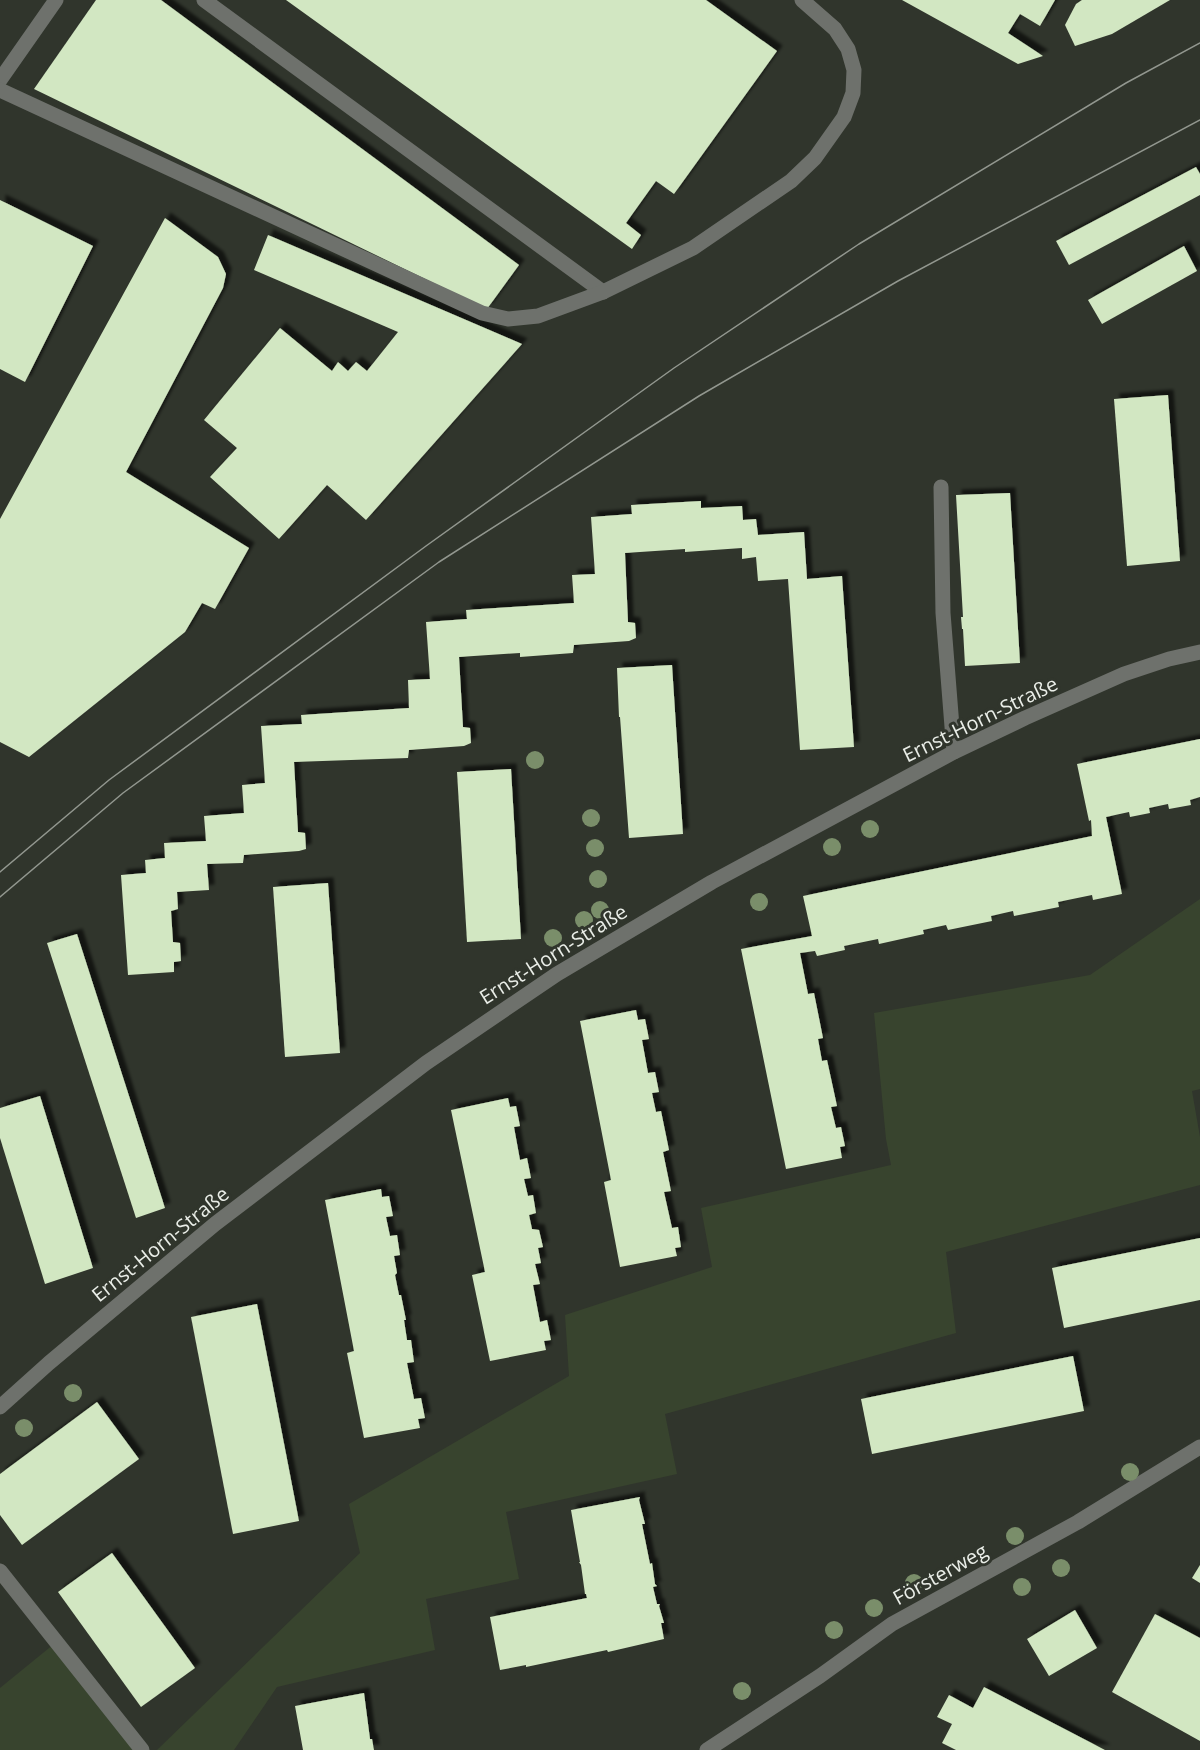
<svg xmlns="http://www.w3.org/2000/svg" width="1200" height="1750" font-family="'Open Sans',sans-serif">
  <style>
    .green { fill: #38442e }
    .building { fill: #d2e7c2; filter: url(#shadow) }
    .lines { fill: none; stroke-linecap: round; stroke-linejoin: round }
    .minor { stroke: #6e716c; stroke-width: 15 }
    .tram { stroke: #92978f; stroke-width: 1.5 }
    .tree { fill: #7a8e6a }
    .labels { text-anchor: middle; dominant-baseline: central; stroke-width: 6; stroke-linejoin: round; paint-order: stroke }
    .street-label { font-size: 20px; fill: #eaeee8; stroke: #30352c }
  </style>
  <defs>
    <filter id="shadow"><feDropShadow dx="5.5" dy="-5.5" stdDeviation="1.5" flood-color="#0009"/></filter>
  </defs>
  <rect width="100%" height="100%" fill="#30352c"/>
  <g class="green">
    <polygon points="1200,899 1200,1089 1192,1091 1200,1137 1200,1185 946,1252 956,1333 665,1414 677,1474 506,1512 519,1579 426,1599 435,1650 277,1687 234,1750 157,1750 360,1553 349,1504 569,1376 565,1315 712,1267 701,1208 891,1165 886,1139 874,1013 1090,975"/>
    <polygon points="54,1644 136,1750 0,1750 0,1688"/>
  </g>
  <g class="building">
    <polygon points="96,0 161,0 519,265 487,309 34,89"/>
    <polygon points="286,0 706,0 777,51 674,194 656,181 626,223 641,235 632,249"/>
    <polygon points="902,0 1055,0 1040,26 1020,14 1008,33 1043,56 1018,64"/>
    <polygon points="1082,0 1170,0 1112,34 1075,46 1065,25 1076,4"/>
    <polygon points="1196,167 1200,174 1200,195 1069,265 1056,241"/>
    <polygon points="0,200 93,246 25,382 0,369"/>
    <polygon points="165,218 218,257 226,274 223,288 126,472 249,548 215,609 202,603 185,632 29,757 0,742 0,519"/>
    <polygon points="268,235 522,344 366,520 327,485 279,539 210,477 237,448 204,420 280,328 332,371 338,362 348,371 356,362 367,371 398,332 254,270"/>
    <polygon points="1184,246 1197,271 1102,324 1088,300"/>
    <polygon points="1168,395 1180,561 1127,566 1114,399"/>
    <polygon points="1010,493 1020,663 965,666 963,629 962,629 961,617 963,617 956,495"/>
    <polygon points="701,501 701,508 742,506 743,520 756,519 758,535 804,532 807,579 842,576 854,747 800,750 788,579 758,581 756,557 742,559 742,548 685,552 685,549 625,553 628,622 635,623 636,638 629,641 574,645 573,653 520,657 520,653 459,657 463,727 470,728 471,743 464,746 409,750 408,758 294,762 298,832 305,833 306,849 299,851 244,855 243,863 207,864 209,890 177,892 178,909 171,911 173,942 180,943 181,961 174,962 174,972 128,975 121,875 146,873 145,860 165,858 164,843 206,841 204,816 244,813 242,785 265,783 261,726 302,724 301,715 409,708 408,680 430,679 426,622 467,619 466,610 574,603 572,575 595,574 591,517 632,514 631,505"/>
    <polygon points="672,665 683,834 629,838 620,717 619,717 617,668"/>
    <polygon points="1200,739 1200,797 1190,800 1191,805 1169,809 1168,804 1149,808 1150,813 1130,817 1129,812 1106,817 1122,894 1093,900 1092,895 1058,902 1059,907 1014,916 1013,911 991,916 992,921 948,930 946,925 923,930 924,934 879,944 878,939 844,946 845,950 817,956 815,951 800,953 808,994 814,993 823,1038 818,1039 822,1061 827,1060 837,1106 831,1107 836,1128 841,1127 845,1146 840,1147 842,1158 786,1169 741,949 812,936 803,896 1092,836 1091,820 1089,821 1077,764"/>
    <polygon points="511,769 521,939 467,942 457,772"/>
    <polygon points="328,883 340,1053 285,1057 273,887"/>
    <polygon points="77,934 165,1208 136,1218 47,943"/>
    <polygon points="636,1010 638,1020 645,1019 649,1039 642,1040 648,1073 655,1072 659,1092 652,1093 656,1112 661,1111 669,1150 663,1152 671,1191 664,1192 672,1228 678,1227 681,1247 675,1248 677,1256 620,1267 604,1182 611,1180 580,1021"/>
    <polygon points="40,1096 93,1268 45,1284 0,1138 0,1108"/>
    <polygon points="508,1098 510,1107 516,1106 520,1126 514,1127 520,1160 527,1158 531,1178 524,1179 528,1196 533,1195 536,1213 529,1215 532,1229 539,1230 543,1247 538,1248 541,1263 535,1264 540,1284 533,1285 540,1322 547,1320 551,1340 544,1341 546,1350 490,1361 472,1275 485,1272 451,1110"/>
    <polygon points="381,1189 382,1197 389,1196 393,1216 386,1217 390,1236 397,1235 400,1255 394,1256 397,1273 395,1275 399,1295 401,1295 406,1320 404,1320 407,1340 411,1340 414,1362 407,1363 414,1399 421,1398 425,1418 418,1419 420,1428 364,1438 347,1353 354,1351 325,1200"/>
    <polygon points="1200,1238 1200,1300 1064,1328 1052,1268"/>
    <polygon points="257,1304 299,1521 233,1534 191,1317"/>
    <polygon points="1073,1356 1084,1411 872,1454 861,1399"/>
    <polygon points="97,1402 139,1459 22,1545 0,1515 0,1474"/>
    <polygon points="640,1497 639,1500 645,1524 642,1524 650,1564 652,1563 655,1584 657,1586 653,1587 657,1604 660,1604 659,1606 664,1623 661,1623 664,1639 608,1652 607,1650 526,1667 526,1665 500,1670 490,1617 587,1598 586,1594 585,1594 581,1565 579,1562 580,1562 571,1510"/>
    <polygon points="112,1553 195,1668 141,1707 58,1592"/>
    <polygon points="1200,1565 1200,1583 1192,1578"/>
    <polygon points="1075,1610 1097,1648 1049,1676 1027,1639"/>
    <polygon points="1155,1614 1200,1638 1200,1741 1112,1692"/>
    <polygon points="984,1687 1105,1750 956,1750 942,1743 952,1724 937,1717 949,1695 973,1708"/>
    <polygon points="364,1693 370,1739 372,1739 374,1750 303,1750 295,1706"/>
  </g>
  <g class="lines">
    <g class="minor">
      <polyline points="204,0 603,292"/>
      <polyline points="0,80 56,0"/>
      <polyline points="0,90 482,313 508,319 538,316 603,292 693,248 791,181 815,158 844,117 853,93 854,70 848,49 835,29 802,0"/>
      <polyline points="941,487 943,613 954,752"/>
      <polyline points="0,1407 49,1363 215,1224 426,1063 557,974 712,882 954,752 1025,718 1124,674 1169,659 1200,652"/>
      <polyline points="0,1571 142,1750"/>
      <polyline points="707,1750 820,1676 892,1624 1078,1522 1200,1447"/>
    </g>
    <g class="tram">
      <polyline points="0,872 109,780 426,546 674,368 859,244 1126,83 1200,43"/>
      <polyline points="0,897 123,793 439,562 699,396 898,281 1200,120"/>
    </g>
  </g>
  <g class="tree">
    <circle cx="535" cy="760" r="9"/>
    <circle cx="591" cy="818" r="9"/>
    <circle cx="870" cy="829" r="9"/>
    <circle cx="832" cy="847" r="9"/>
    <circle cx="595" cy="848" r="9"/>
    <circle cx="598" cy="879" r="9"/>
    <circle cx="759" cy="902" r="9"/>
    <circle cx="600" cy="910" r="9"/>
    <circle cx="584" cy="920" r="9"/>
    <circle cx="553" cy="938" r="9"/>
    <circle cx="73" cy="1393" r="9"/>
    <circle cx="24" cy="1428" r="9"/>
    <circle cx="1130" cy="1472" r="9"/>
    <circle cx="1015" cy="1536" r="9"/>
    <circle cx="1061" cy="1568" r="9"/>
    <circle cx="914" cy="1583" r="9"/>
    <circle cx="1022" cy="1587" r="9"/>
    <circle cx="874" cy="1608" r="9"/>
    <circle cx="834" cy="1630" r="9"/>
    <circle cx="742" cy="1691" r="9"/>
  </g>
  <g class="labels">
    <g class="street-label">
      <text transform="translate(980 719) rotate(-26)">Ernst-Horn-Straße</text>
      <text transform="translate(553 954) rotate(-32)">Ernst-Horn-Straße</text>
      <text transform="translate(160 1244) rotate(-39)">Ernst-Horn-Straße</text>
      <text transform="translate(940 1574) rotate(-29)">Försterweg</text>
    </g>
  </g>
</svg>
